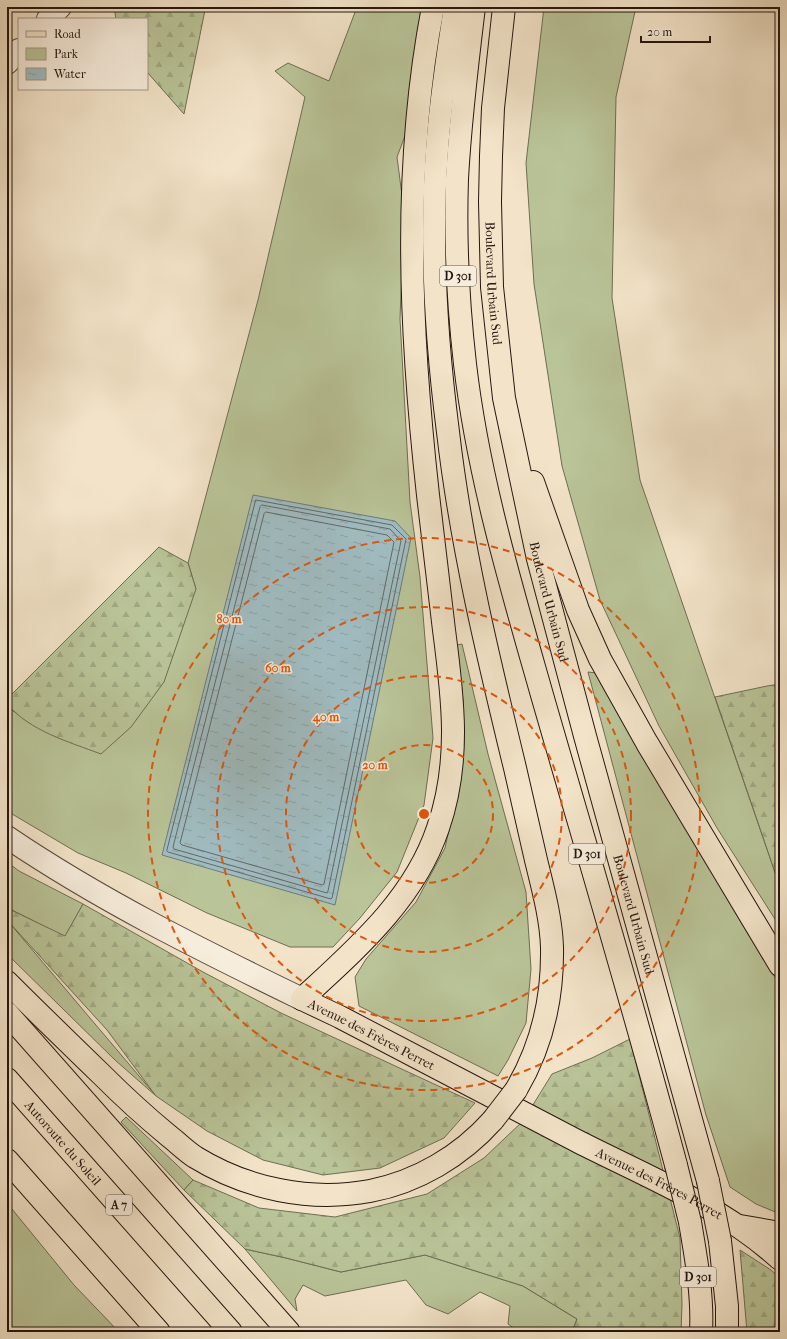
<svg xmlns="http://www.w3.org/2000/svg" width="787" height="1339" font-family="'IM FELL French Canon',serif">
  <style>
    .green { fill: #b9c498; stroke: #6e6d54 }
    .forest { fill: url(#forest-firs); stroke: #6e6d54 }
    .water { fill: url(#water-ripples); stroke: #6e7a7a }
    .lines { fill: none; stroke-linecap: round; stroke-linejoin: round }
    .shore { stroke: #626968; stroke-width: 1 }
    .minor-casing { stroke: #584a3e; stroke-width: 24 }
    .major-casing { stroke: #241610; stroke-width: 24 }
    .highway-casing { stroke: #241610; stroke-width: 24 }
    .minor { stroke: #f7eddc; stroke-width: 22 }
    .major { stroke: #f3e4c9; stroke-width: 22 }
    .highway { stroke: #f3e4c9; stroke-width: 22 }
    .highway-bridge-casing { stroke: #241610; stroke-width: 24; stroke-linecap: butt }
    .highway-bridge { stroke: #f3e4c9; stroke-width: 22 }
    .ring { fill: none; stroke: #de560c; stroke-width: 2; stroke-dasharray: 7 5 }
    .labels { text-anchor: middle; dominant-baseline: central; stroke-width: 3; stroke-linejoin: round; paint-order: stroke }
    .shield { fill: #f7eddc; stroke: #63564d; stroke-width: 1 }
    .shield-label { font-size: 12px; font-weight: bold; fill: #241610 }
    .street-label { font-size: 13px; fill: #241610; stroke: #f7eddc }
    .centre { fill: #de560c; stroke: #f7eddc; stroke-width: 2 }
    .ring-label { font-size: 12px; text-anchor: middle; font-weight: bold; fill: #de560c; stroke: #f7eddc; stroke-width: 3; stroke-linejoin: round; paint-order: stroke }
  </style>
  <defs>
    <pattern id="forest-firs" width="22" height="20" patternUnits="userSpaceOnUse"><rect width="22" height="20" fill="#b9c498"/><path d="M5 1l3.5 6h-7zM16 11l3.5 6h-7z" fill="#9fa882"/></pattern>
    <pattern id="water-ripples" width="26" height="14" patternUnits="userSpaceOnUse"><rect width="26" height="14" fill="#a0bcc1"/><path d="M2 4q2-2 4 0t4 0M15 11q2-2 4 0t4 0" fill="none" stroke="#8aa1a5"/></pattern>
  </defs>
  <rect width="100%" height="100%" fill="#f3e4c9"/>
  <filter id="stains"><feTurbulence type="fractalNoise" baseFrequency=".005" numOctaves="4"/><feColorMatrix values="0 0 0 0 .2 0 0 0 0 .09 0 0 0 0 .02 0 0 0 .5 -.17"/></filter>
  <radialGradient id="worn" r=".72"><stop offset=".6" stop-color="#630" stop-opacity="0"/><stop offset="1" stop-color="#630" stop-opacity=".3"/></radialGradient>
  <g class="green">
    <polygon points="357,7 423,7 406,133 397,157 404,211 400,319 410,502 420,577 433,738 424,805 397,872 360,918 333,947 290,947 207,913 126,873 78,853 7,811 7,704 14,712 196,589 188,563 258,300 305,97 275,71 288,63 329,81"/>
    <polygon points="544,7 636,7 616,97 612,298 640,480 780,887 780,927 717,828 659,726 600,600 562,466 534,284 526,163"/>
    <polygon points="462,644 488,754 526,892 531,969 526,1023 508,1060 498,1076 359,1006 355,977 366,959 416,902 445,848 456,798 464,743 463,700 457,645"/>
    <polygon points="588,672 597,673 780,986 780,1214 756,1204 730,1187 706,1115"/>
    <polygon points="7,862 19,871 83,904 65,937 8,908 7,910"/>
    <polygon points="7,920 156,1096 115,1060 7,954"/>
    <polygon points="126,1117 193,1180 184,1190 121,1122"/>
    <polygon points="7,1203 74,1285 119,1332 7,1332"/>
    <polygon points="245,1249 286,1258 341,1272 425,1255 523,1286 577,1319 572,1332 519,1332 508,1324 510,1306 480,1292 448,1314 426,1305 406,1280 325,1296 303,1285 295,1299 297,1311"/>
  </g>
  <g class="forest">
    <polygon points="114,7 207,7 205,10 184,114 147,72 147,19 116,19"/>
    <path d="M159 547 188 563 196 589 164 682 131 727 101 754C69 742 30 731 7 704V699Z"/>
    <polygon points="780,684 780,887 715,697 767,686"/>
    <polygon points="83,904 203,972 281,1013 475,1103 444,1138 380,1168 323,1175 263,1160 207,1131 156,1096 107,1030 7,920 7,908 65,936"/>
    <polygon points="630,1039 680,1238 682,1304 681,1332 572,1332 577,1319 523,1286 425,1255 341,1272 286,1258 245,1249 184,1190 193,1180 259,1208 335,1217 427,1194 484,1158 523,1121 552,1074 592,1058"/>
    <polygon points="740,1250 771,1270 780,1278 780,1332 747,1332"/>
  </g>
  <polygon class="water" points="253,495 395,521 411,538 335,905 162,855"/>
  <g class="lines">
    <g class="shore">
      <polygon points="256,500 392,525 406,539 332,898 331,899 168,852 167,851"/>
      <polygon points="262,505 390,529 401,541 328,891 327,893 174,849 173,847 260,507"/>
      <polygon points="266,512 387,535 394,542 324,884 322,885 182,845 180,843 264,514"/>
    </g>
    <defs>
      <g id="minor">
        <polyline points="48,19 60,7"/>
        <polyline points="7,63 19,50"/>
        <path d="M7 837C100 900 201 950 302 999"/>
      </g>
      <g id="major">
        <path id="s1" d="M302 999 340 1017C420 1058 499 1101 579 1142 648 1177 723 1207 780 1259"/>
        <polyline points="740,1226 780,1233"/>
      </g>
      <g id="highway">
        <path d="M455 7C448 54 440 102 437 150 430 243 436 339 448 432 461 545 488 657 515 768 522 799 529 830 536 860 543 889 551 918 552 947 553 998 542 1046 516 1090"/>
        <path d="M474 7C467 64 460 121 457 179 455 240 458 303 465 364 478 476 511 586 542 695 587 851 634 1008 676 1165"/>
        <path id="s2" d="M504 7 493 108 491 156 490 202 492 287 504 398 538 559 585 736 708 1181"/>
        <polyline points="533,482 578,610 600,659 647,743 780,965"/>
        <path d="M7 982C38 1013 70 1044 102 1075 124 1097 146 1117 169 1136 178 1143 186 1151 195 1157 247 1189 310 1202 370 1191 417 1182 461 1156 493 1120"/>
        <path d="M302 999C355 950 414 900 438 828 461 762 453 698 444 630 439 585 433 540 428 495 410 333 402 168 433 7"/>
        <polyline points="7,1013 289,1332"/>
        <path id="s3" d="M7 1079 231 1332"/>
        <polyline points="7,1160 159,1332"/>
        <path d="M690 1222C696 1258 703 1295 701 1332"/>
        <polyline points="720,1241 727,1306 727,1332"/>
      </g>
    </defs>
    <use href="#minor" class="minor-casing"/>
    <use href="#major" class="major-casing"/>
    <use href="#highway" class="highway-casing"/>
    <use href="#minor" class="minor"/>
    <use href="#major" class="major"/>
    <use href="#highway" class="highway"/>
    <defs>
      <g id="highway-bridge">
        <polyline points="493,1120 516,1090"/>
        <polyline points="676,1165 690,1222"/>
        <polyline points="708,1181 720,1241"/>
      </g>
    </defs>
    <use href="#highway-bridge" class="highway-bridge-casing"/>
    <use href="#highway-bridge" class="highway-bridge"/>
  </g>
  <g class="ring">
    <circle cx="424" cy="814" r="69"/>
    <circle cx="424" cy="814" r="138"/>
    <circle cx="424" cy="814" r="207"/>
    <circle cx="424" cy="814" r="276"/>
  </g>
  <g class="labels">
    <g class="shield">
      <rect x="440" y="266" width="36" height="20" rx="3"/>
      <rect x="569" y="844" width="36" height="20" rx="3"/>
      <rect x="106" y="1195" width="26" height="20" rx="3"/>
      <rect x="680" y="1267" width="36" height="20" rx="3"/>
    </g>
    <g class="shield-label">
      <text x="458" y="276">D 301</text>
      <text x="587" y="854">D 301</text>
      <text x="119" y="1205">A 7</text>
      <text x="698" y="1277">D 301</text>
    </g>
    <g class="street-label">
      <text stroke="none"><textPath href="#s2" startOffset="277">Boulevard Urbain Sud</textPath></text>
      <text stroke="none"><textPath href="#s2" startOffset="601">Boulevard Urbain Sud</textPath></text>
      <text stroke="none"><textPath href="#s2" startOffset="925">Boulevard Urbain Sud</textPath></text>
      <text stroke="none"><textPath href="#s1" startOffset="78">Avenue des Frères Perret</textPath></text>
      <text stroke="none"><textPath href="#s3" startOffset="85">Autoroute du Soleil</textPath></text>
      <text stroke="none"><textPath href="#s1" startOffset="402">Avenue des Frères Perret</textPath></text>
    </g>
  </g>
  <circle cx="424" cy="814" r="6" class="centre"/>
  <g class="ring-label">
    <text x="229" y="623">80 m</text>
    <text x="278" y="672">60 m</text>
    <text x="326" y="721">40 m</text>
    <text x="375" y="769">20 m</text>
  </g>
  <rect width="787" height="1339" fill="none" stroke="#f3e4c9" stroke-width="24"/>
  <rect x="8" y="8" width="771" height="1323" fill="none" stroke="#241610" stroke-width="2"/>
  <rect x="12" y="12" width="763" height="1315" fill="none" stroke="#241610"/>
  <rect x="18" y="18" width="130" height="72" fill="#f7eddc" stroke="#a3978a"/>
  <rect x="26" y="31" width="20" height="6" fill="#f3e4c9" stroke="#a3978a"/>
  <text x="54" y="38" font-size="12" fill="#241610">Road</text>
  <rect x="26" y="48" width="20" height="12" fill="#b9c498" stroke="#a3978a"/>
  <text x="54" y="58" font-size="12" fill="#241610">Park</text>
  <rect x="26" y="68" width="20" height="12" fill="url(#water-ripples)" stroke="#a3978a"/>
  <text x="54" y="78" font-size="12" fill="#241610">Water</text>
  <path d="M641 36v6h69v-6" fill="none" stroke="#241610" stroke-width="2"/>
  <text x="647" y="36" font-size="12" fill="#241610" stroke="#f7eddc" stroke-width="3" paint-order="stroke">20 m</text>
  <rect width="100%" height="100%" filter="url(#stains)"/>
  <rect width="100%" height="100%" fill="url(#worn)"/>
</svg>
